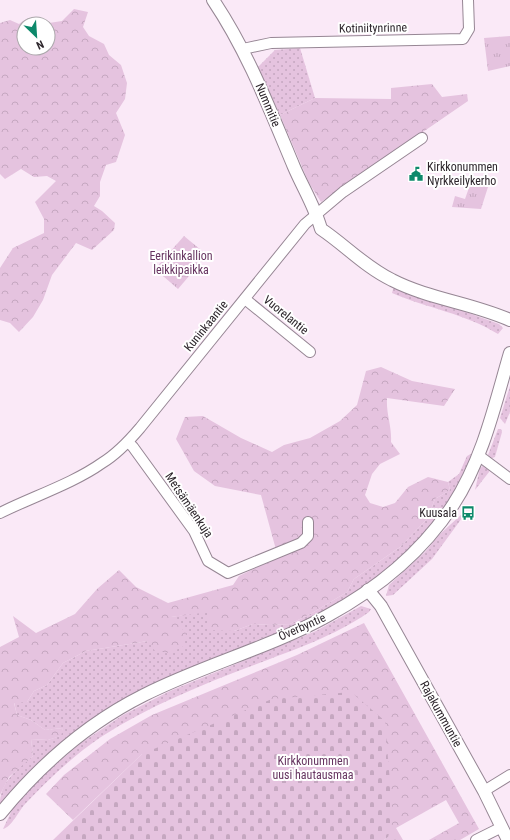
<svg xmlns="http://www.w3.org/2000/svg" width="510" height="840" font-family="'Roboto Condensed',sans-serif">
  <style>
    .grass { fill: url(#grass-dots) }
    .forest { fill: url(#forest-crowns); fill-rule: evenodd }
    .cemetery { fill: url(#cemetery-stones) }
    .park { fill: url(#park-tufts) }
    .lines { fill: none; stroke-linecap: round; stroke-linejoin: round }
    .minor-casing { stroke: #968694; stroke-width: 12 }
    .tertiary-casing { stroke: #968694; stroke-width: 14 }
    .minor { stroke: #fff; stroke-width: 10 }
    .tertiary { stroke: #fff; stroke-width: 12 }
    .labels { text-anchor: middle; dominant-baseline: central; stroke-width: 4; stroke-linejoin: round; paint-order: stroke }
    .street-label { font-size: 12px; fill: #2d262c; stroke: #fff }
    .poi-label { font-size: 12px; fill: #2d262c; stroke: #fff; text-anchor: start }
    .park-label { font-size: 12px; fill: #663460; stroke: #fff }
  </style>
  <defs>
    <pattern id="grass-dots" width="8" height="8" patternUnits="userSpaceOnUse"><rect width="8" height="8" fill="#e5c3df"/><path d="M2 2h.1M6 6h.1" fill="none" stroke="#c5a7c0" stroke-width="1.8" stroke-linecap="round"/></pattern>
    <pattern id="forest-crowns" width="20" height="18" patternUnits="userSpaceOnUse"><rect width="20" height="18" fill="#e5c3df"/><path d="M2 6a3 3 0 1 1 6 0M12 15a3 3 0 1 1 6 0" fill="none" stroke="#c5a7c0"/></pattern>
    <pattern id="cemetery-stones" width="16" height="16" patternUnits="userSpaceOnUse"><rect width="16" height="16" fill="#e5c3df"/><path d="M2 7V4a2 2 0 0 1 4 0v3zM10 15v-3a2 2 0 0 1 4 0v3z" fill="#c5a7c0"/></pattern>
    <pattern id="park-tufts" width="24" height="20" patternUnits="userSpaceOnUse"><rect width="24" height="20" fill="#e5c3df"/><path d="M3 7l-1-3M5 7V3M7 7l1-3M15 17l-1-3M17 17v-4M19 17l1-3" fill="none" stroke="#c5a7c0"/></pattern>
  </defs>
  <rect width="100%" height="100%" fill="#fae9f7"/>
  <g class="grass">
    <polygon points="300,48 315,98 280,115 258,67 275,50"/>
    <path d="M394 286 499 324 503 328 498 334C466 314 427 308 392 293Z"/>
    <polygon points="510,386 510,412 505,424 500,418"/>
    <polygon points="498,429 501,429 502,432 495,457 490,459 488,455"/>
    <path d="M473 453C465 469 458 485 450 500 419 550 365 591 314 618 298 626 280 632 263 638 208 661 151 680 101 713 61 738 31 768 0 804 0 782 17 769 33 756L31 739 48 740 60 736 63 728 45 730 31 720 17 715 14 702H27L34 691 47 685 63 663 86 651 148 641 171 617 209 611 234 631 253 624 270 625 290 624 312 613 347 592 354 579 400 547 427 519 435 499 450 490 448 482 459 474 467 456Z"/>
    <polygon points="485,465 490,468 489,472 475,490 480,468"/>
    <polygon points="462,514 462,518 432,559 393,595 386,596 389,585 425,552 440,534"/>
    <path d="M361 606 371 609 369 612C335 636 293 650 254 665 201 685 149 706 101 737 74 755 49 779 26 803 19 810 12 827 3 829L13 808 41 777 81 743 123 715 170 691 316 631Z"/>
  </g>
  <g class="forest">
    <path d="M74 9 88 12 83 27 89 36 104 44 109 55 121 65 127 83 125 99 116 113 125 135 116 162 106 165 100 182V196L94 206 102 211 115 223 114 230 92 250 76 243 52 275 43 300 33 317 19 332 10 323 0 320V268L13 248 44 233V219L35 202 56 181 47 176 34 177 21 169 5 179 0 174V23L10 20 19 24C30 15 38 16 49 23L62 21ZM24 24H48V48H24Z"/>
    <polygon points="432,84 442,97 467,94 468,101 321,202 309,183 280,115 315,98 391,99 391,88"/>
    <path d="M381 367 412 381 455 389 444 406 387 398C386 414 392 426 391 442L400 454 380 464 372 474 365 495 370 503 383 507 395 503 408 487 428 477 448 482 450 490 435 499 427 519 400 547 354 579 347 592 312 613 290 624 270 625 253 624 234 631 209 630V612L171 617 186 633 184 646 170 653 155 651 148 641 86 651 63 663 47 685 34 691 27 702 14 703 17 715 31 720 45 730 63 728 61 736 48 740 31 739 33 756 9 777 0 795V647L19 637 13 616 36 633 75 614 97 589 119 570 136 587 168 603 233 585 239 576 278 557 261 495 215 486 194 471 176 439 185 417 203 416 241 438 272 452 284 445 310 438 340 421 357 405 366 371Z"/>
    <polygon points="364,623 479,829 460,840 429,840 459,823 446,800 396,828 403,840 384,840 388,837 142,754 73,820 46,794 64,775 110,739 152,715 297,655"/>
  </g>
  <polygon class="cemetery" points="351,692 385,721 393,820 388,837 384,840 53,840 142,754 272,699"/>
  <g class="park">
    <polygon points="510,36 510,66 488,71 484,38"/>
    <polygon points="471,182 488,187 481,209 452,207 455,196 465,199"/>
    <polygon points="184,236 207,255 178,289 155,269"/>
  </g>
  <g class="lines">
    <defs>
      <g id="minor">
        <polyline points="243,49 271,43 463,39 469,29 468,0"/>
        <polyline points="245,299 310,352"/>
        <polyline points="128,442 133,447 194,531 208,561 228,573 301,543 308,536 308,522"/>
        <polyline points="478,455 510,479"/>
        <path d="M0 513C32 497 74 483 102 463 117 454 129 441 140 428L305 224 343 192 422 138"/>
        <polyline points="484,791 510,775"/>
        <polyline points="476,840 502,827"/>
      </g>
      <g id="tertiary">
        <path d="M213 0C248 52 270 110 294 167 303 188 315 207 321 229 345 245 365 267 392 280 429 299 472 303 510 320"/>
        <polyline points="368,590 381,606 484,791 508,840"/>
        <path d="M0 814C39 766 88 723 144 695 203 665 269 648 327 616 377 589 422 552 453 505 483 459 495 404 510 353"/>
      </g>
    </defs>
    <use href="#minor" class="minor-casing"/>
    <use href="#tertiary" class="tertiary-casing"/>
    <use href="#minor" class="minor"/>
    <use href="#tertiary" class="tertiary"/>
  </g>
  <defs>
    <symbol id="civic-bare" viewBox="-9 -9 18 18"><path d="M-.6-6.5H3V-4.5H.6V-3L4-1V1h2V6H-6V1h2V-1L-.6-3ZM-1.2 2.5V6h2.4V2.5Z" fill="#0d896b" stroke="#fff" stroke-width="2.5" paint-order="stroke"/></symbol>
    <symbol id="bus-bare" viewBox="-9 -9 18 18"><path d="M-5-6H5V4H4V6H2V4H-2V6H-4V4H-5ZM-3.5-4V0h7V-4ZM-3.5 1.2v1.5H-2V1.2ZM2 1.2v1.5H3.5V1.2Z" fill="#0d896b" stroke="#fff" stroke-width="2.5" paint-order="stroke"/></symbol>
  </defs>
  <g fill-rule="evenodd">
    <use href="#civic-bare" x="406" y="164" width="20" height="20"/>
    <use href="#bus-bare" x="458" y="503" width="20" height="20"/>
  </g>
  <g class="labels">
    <g class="street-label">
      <text transform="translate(373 28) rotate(-1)">Kotiniitynrinne</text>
      <text transform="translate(268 105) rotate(67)">Nummitie</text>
      <text transform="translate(286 315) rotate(39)">Vuorelantie</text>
      <text transform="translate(206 326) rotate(-51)">Kuninkaantie</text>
      <text transform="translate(189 505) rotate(56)">Metsämäenkuja</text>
      <text transform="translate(302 627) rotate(-24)">Överbyntie</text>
      <text transform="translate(441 714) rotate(61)">Rajakummuntie</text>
    </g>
    <g class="poi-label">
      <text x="427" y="167">Kirkkonummen<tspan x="427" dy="14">Nyrkkeilykerho</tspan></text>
      <text x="457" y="513" text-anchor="end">Kuusala</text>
    </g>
    <g class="park-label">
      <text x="181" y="256">Eerikinkallion<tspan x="181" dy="14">leikkipaikka</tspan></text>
      <text x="313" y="761">Kirkkonummen<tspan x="313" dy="14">uusi hautausmaa</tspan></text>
    </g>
  </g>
  <g transform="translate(36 36) rotate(155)"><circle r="19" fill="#ffffff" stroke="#aba8ab"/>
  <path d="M0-3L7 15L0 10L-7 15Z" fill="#0d896b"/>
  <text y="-6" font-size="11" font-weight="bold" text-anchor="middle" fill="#2d262c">N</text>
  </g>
</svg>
